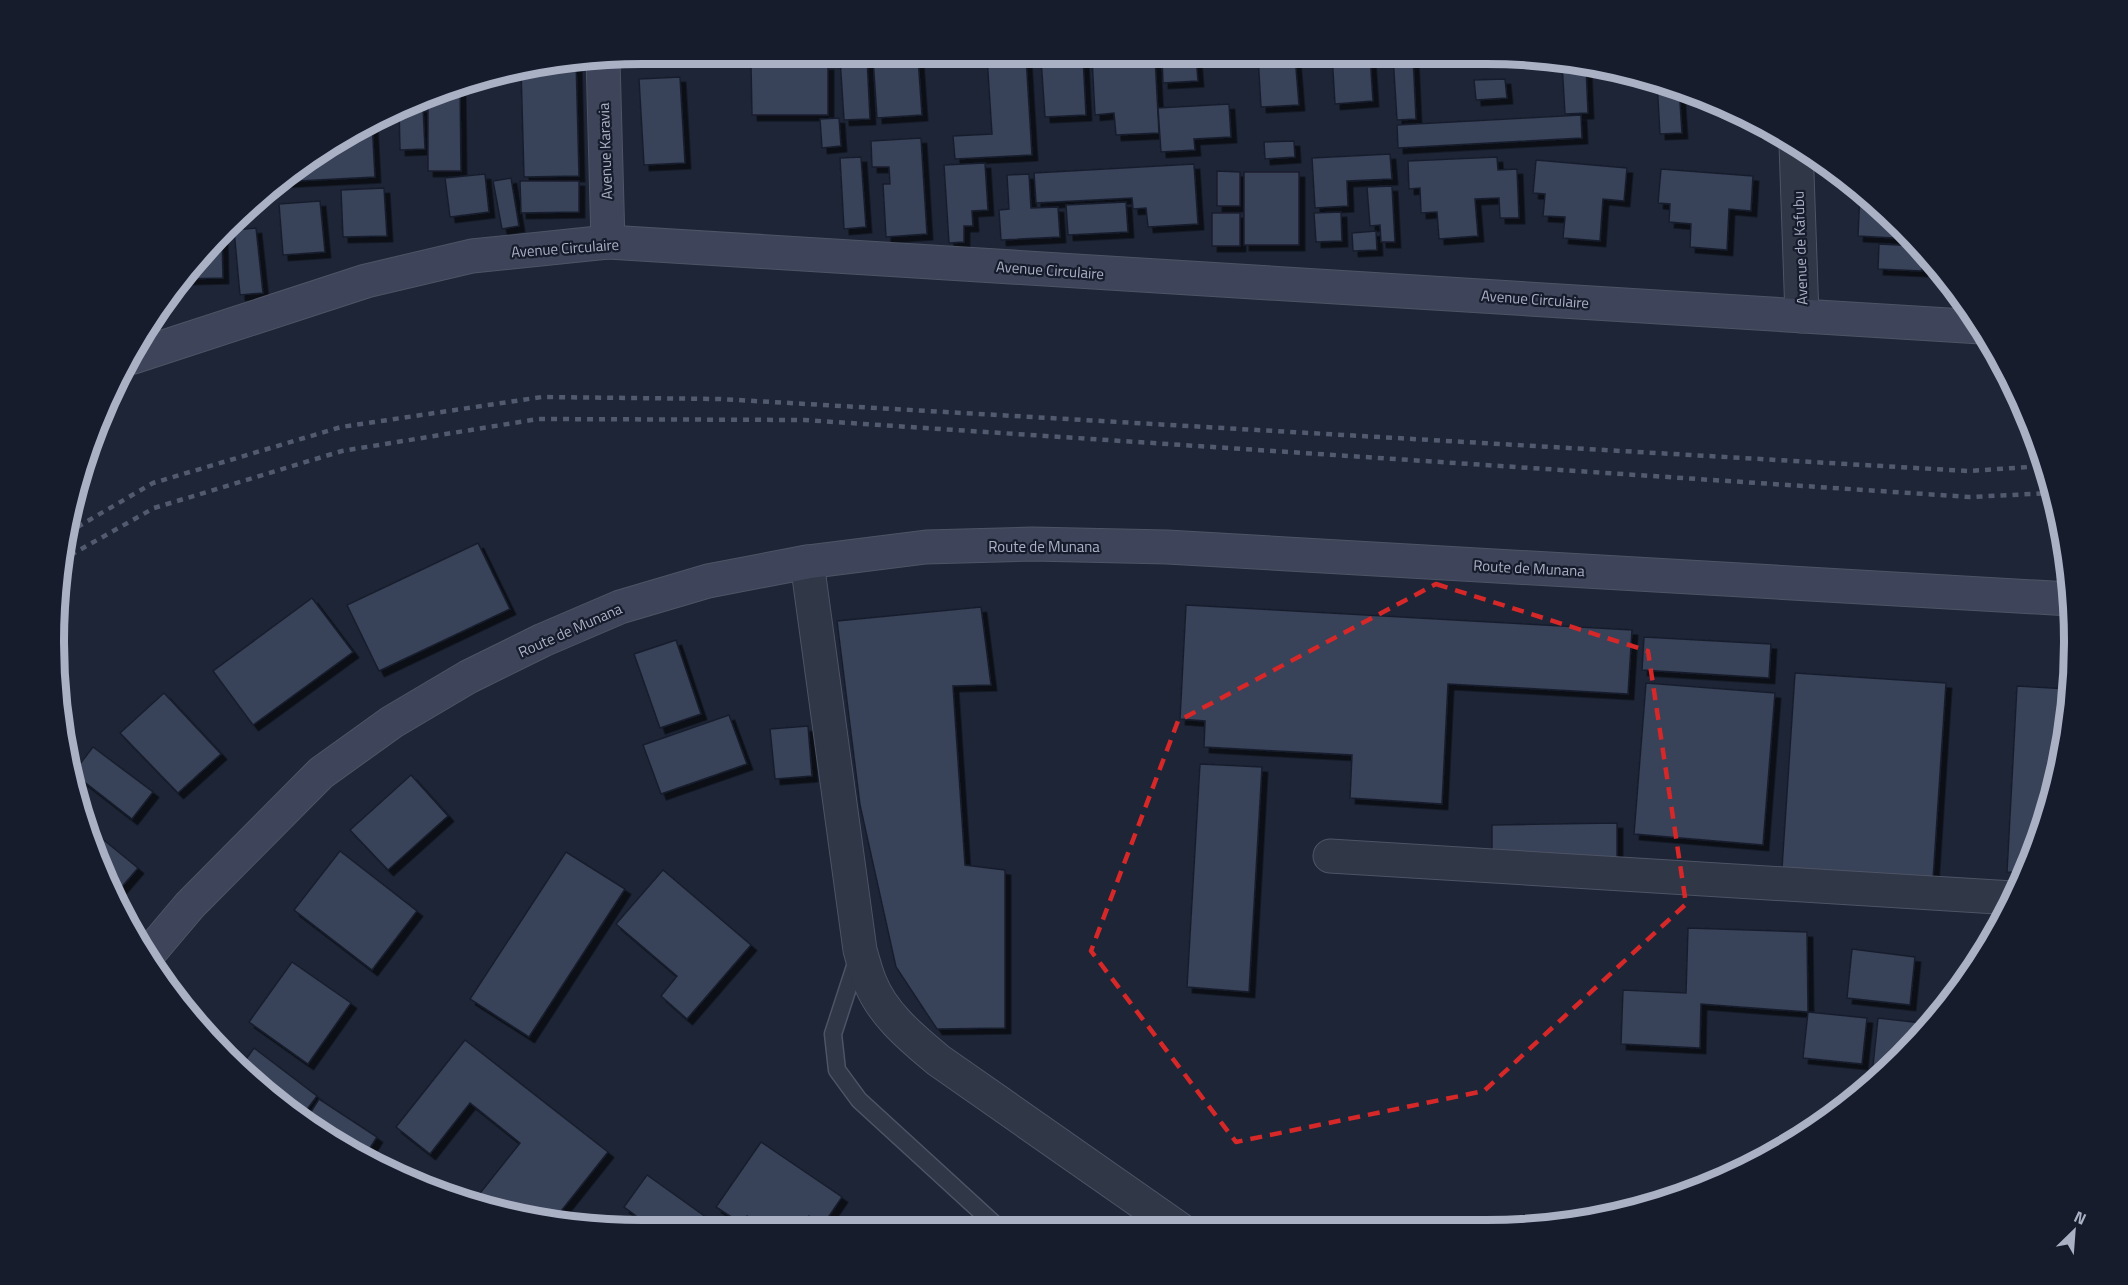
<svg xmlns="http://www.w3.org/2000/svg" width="2128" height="1285" font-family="'Titillium Web',sans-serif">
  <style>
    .building { fill: #384258; stroke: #181e2d; stroke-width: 1.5; filter: url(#shadow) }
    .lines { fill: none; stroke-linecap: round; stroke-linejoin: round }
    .lane-casing { stroke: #4e5465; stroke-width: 19 }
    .street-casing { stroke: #4e5465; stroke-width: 35 }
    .secondary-casing { stroke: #4e5465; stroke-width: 35 }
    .lane { stroke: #303747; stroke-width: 16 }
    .street { stroke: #303747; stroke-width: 33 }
    .secondary { stroke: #3e455a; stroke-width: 33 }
    .rail { stroke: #525a6f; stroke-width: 4.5; stroke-dasharray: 6 6; stroke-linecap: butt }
    .marked { fill: none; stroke: #d62828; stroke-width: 4.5; stroke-dasharray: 12 8; stroke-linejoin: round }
    .labels { text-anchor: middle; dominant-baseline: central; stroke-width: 4.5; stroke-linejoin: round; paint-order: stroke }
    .street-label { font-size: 15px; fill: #aab1c5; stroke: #161c2b }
    .rim { fill: none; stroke: #aab1c5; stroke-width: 8 }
  </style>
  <defs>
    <filter id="shadow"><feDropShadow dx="5.5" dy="5.5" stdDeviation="0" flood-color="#0009"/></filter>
  </defs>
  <rect width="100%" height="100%" fill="#1d2536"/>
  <g class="building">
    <polygon points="1258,56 1295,56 1299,105 1261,107"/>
    <polygon points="1332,56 1370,56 1373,101 1335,104"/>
    <polygon points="1393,56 1420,56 1413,56 1416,119 1397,120"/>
    <polygon points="987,57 1026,57 1032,155 955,159 953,136 992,134"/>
    <polygon points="1083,57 1086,115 1045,117 1041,59"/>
    <polygon points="1155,57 1159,133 1116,135 1114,113 1095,115 1092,58"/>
    <polygon points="1162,57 1196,57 1198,81 1163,83"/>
    <polygon points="840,58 867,58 870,119 844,120"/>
    <polygon points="873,58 918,58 922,115 877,118"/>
    <polygon points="565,59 576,59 579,176 524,177 521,69"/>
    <polygon points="1562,63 1586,67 1588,113 1565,114"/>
    <polygon points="751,65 828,65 828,115 752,115"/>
    <polygon points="680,77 685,163 644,165 639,79"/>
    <polygon points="1505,79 1507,98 1476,100 1474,80"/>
    <polygon points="1657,82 1679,87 1682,133 1660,134"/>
    <polygon points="460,84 461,171 428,171 428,96"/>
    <polygon points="1229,104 1231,137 1194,139 1195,150 1161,152 1158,108"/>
    <polygon points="423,107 425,149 400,150 399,108"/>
    <polygon points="1581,115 1582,138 1398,148 1397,125"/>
    <polygon points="839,118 841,146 822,148 820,119"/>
    <polygon points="372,121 375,177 278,182 285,175"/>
    <polygon points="1756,125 1770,132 1756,133"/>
    <polygon points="921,138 927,234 886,237 883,184 890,184 889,167 872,167 871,141"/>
    <polygon points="1294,141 1295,157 1265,159 1264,142"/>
    <polygon points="1390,154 1392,179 1347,181 1348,206 1315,208 1312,158"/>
    <polygon points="861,157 866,227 844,229 840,158"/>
    <polygon points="1497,157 1498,170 1517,169 1519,218 1500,218 1499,198 1475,199 1478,236 1439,239 1437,212 1421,213 1420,188 1409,189 1408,161"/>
    <polygon points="1536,160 1627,168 1624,201 1603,199 1600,241 1563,238 1565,217 1543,216 1545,194 1533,193"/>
    <polygon points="985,163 988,210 972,211 973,226 964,226 964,242 949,243 944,165"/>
    <polygon points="1194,164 1198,224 1148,227 1146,208 1133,209 1132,198 1036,203 1034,173"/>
    <polygon points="1661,169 1753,176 1751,211 1729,209 1727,250 1690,247 1691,224 1669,222 1670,204 1658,203"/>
    <polygon points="1217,171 1240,172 1240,206 1217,206"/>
    <rect x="1244" y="172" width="55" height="73"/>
    <polygon points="485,174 489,212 450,217 445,178"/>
    <polygon points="1029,174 1031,208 1058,207 1060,237 1001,240 999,210 1009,209 1007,175"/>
    <polygon points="511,178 519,226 502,229 493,181"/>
    <polygon points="520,181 579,181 579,212 521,213"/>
    <polygon points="1392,186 1395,242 1381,242 1380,225 1370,226 1367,187"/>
    <polygon points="384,188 387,236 343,237 341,190"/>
    <polygon points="1860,192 1902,227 1912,239 1858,236"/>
    <polygon points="320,201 325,252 283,255 279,204"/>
    <polygon points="1126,202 1128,232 1068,235 1066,205"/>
    <polygon points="1341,212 1342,241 1316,242 1314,213"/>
    <rect x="1212" y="213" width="28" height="33"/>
    <polygon points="256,228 263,293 240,295 234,230"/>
    <polygon points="1376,231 1377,250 1353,251 1352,233"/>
    <polygon points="222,232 223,278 183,279"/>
    <polygon points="1879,244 1918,246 1923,252 1922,271 1878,269"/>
    <polygon points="478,543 510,609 379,671 347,605"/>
    <polygon points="312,598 353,652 253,725 213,671"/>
    <polygon points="1186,605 1632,630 1628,694 1448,684 1442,804 1350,798 1352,755 1204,747 1205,721 1180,719"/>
    <polygon points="981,607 991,685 953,686 965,865 1005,870 1005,1028 937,1029 896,967 860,805 837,621"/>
    <polygon points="1644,637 1771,644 1769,678 1642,670"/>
    <polygon points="676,640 701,714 660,728 634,654"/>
    <polygon points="1795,673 1946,683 1933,879 1782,868"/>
    <polygon points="1646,683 1775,693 1763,845 1634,834"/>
    <polygon points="2017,686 2069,689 2063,758 2026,873 2007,872"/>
    <polygon points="164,693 221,754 178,793 120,733"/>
    <polygon points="729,715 747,764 661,794 643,745"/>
    <polygon points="808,726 812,776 775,779 770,729"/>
    <polygon points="93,747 153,792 132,819 73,773"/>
    <polygon points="1200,764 1262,767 1249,992 1187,987"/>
    <polygon points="411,775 448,816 388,870 350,830"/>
    <polygon points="83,823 138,868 114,896 85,832"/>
    <polygon points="1617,823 1617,857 1492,859 1492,825"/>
    <polygon points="340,851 417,911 372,970 294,910"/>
    <polygon points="566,852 625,889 529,1037 470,999"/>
    <polygon points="663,870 751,945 687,1019 661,996 677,976 616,924"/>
    <polygon points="1688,928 1807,932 1808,1012 1701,1004 1700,1048 1621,1044 1623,990 1686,993"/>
    <polygon points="1852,949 1915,957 1910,1005 1847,998"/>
    <polygon points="292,962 351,1003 308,1064 249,1022"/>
    <polygon points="1808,1012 1867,1018 1862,1064 1803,1058"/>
    <polygon points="1878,1018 1922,1023 1921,1031 1881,1076 1872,1075"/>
    <polygon points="465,1040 608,1152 554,1220 489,1207 477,1197 520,1143 470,1103 430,1154 396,1127"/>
    <polygon points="254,1048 317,1096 300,1119 239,1069"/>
    <polygon points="319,1099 377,1137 365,1156 315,1132 304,1123"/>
    <polygon points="761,1142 842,1197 823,1225 809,1216 800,1230 768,1230 747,1216 742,1224 716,1207"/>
    <polygon points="647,1175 724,1230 642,1230 647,1224 624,1207"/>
  </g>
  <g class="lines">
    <defs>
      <polyline id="lane" points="858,957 833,1034 837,1070 859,1100 1001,1230"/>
      <g id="street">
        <polyline points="1796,145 1802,316"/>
        <path d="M807 562 860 950C863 961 866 972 870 982 883 1015 912 1038 938 1060L1181 1230"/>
        <polyline points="1330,856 2013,898"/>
      </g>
      <g id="secondary">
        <polyline points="603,59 608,242"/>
        <polyline points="133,357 366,281 472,256 608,242 1981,327"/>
        <polyline points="146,957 190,905 321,773 392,722 468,677 543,640 620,607 708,581 807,562 926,547 1032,544 1167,547 2070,599"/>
      </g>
    </defs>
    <use href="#lane" class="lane-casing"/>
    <use href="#street" class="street-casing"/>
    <use href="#secondary" class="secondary-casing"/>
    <use href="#lane" class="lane"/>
    <use href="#street" class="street"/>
    <use href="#secondary" class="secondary"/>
    <g class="rail">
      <polyline points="67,533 153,483 341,427 542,397 720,399 1968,471 2044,466"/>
      <polyline points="60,561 154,508 342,451 538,419 804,420 1970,497 2052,493"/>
    </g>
  </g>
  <path class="marked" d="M1436 584 1648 651 1686 904 1484 1091 1236 1142 1091 951 1178 721Z"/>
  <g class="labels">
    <g class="street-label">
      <text transform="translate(605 151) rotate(-92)">Avenue Karavia</text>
      <text transform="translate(565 248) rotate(-4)">Avenue Circulaire</text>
      <text transform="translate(1800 248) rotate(-92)">Avenue de Kafubu</text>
      <text transform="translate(1050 270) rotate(4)">Avenue Circulaire</text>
      <text transform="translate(1535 299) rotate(4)">Avenue Circulaire</text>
      <text x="1044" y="546">Route de Munana</text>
      <text transform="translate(1529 568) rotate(3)">Route de Munana</text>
      <text transform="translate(570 630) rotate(-24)">Route de Munana</text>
    </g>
  </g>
  <path d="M0 0H2128V1285H0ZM642 64H1486A578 578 0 0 1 2064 642V642A578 578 0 0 1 1486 1220H642A578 578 0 0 1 64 642V642A578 578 0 0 1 642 64Z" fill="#161c2b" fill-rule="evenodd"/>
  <path class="rim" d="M642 64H1486A578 578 0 0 1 2064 642V642A578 578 0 0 1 1486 1220H642A578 578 0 0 1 64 642V642A578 578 0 0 1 642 64Z"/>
  <g transform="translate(2074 1231) rotate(25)" stroke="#161c2b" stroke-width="4.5" paint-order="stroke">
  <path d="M0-4.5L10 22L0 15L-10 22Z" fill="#aab1c5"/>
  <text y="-9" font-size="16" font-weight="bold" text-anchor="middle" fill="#aab1c5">N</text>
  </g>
</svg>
